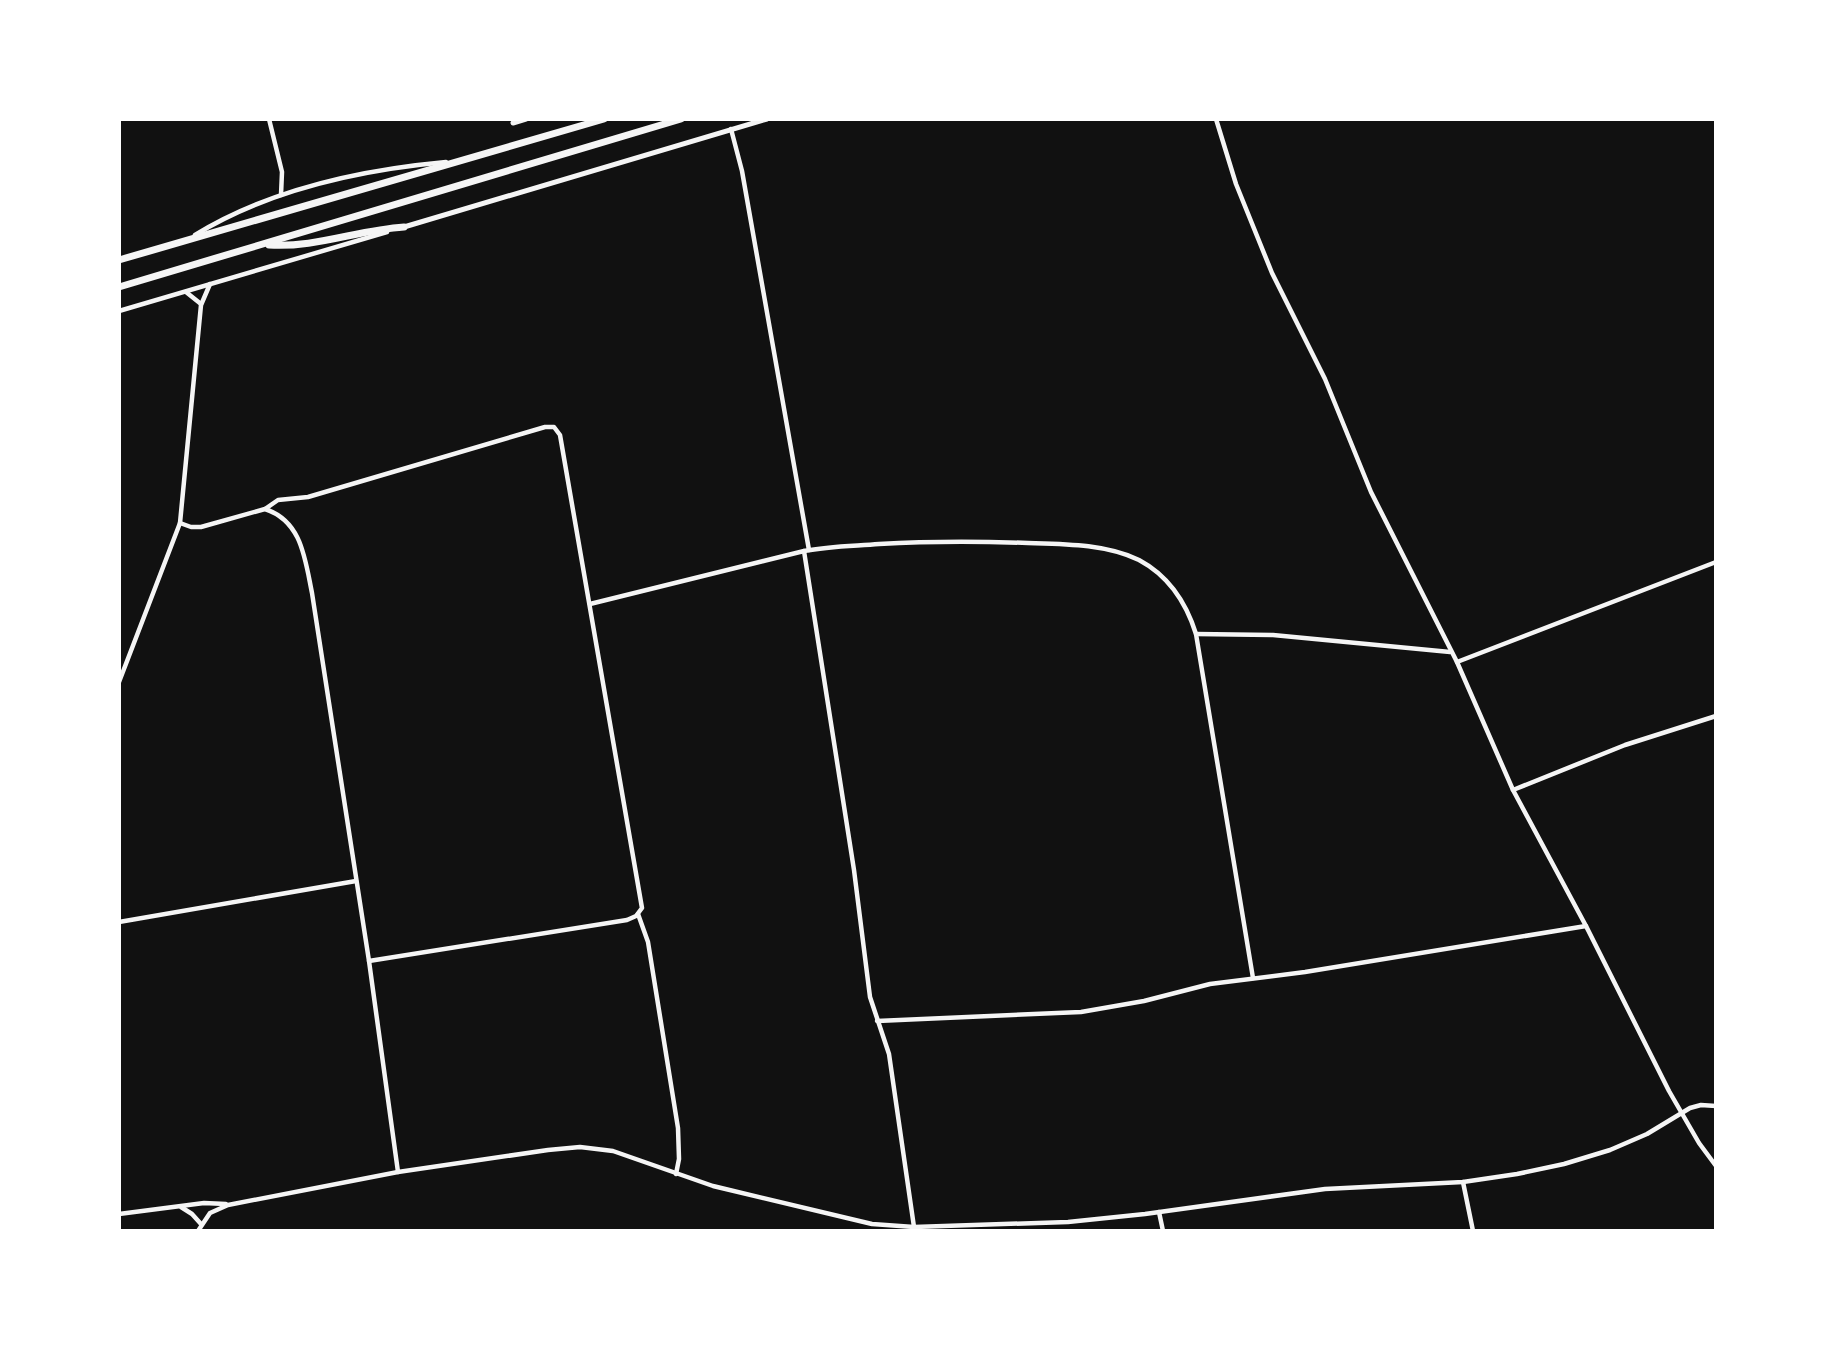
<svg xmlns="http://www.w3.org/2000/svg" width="1835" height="1350" font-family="Roboto,sans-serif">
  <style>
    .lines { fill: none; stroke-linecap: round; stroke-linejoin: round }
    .minor { stroke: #f5f5f5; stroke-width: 4.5 }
    .tertiary { stroke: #f5f5f5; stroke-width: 5 }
    .primary { stroke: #f5f5f5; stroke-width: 7 }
  </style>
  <rect width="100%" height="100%" fill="#111"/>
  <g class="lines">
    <g class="minor">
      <polyline points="269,119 282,172 281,195"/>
      <polyline points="1216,119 1236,184 1272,273 1325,379 1371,492 1457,662 1513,790 1586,926 1669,1091 1699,1143 1716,1166"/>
      <polyline points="731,129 742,171 809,550"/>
      <path d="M195 235C270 189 359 170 446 162"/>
      <polyline points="186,292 201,304"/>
      <polyline points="119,311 387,232"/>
      <polyline points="265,509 278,500 308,497 545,427 554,427 560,435 642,908 636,916 627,920 369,961"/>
      <path d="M180 523 191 527H201L265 509C302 521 305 559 312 593L369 961 398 1172"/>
      <polyline points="804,551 854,870 870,997 889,1054 914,1227"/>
      <path d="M590 604 804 551C829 546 854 546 879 544 929 541 978 541 1028 543 1064 544 1106 544 1139 560 1169 576 1186 602 1196 634L1253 978"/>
      <polyline points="1196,634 1273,635 1450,652"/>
      <polyline points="1457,662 1716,562"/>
      <polyline points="119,682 180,523 201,305 210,284"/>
      <polyline points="1513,790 1625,745 1716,716"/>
      <polyline points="638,914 648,942 678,1128 679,1159 676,1174"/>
      <polyline points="119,922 356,881"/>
      <polyline points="877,1021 1081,1012 1144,1001 1210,984 1305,972 1586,926"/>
      <polyline points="1463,1182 1473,1231"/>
      <polyline points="181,1207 192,1214 201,1224"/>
      <polyline points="1159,1212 1163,1231"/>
      <polyline points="119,1214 204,1203 226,1204"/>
      <polyline points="198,1231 210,1213 228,1205 398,1172 548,1150 580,1147 613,1151 713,1186 872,1224 914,1227 1068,1222 1145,1214 1325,1189 1463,1182 1517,1174 1564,1164 1610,1150 1647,1134 1690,1108 1701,1105 1716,1106"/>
    </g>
    <g class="tertiary">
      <polyline points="513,123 526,119"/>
      <polyline points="404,227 767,119"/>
    </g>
    <g class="primary">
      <path d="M269 245C315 248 358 230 404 227"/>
      <polyline points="119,260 604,119"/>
      <polyline points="119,287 681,119"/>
    </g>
  </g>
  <rect width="1835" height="1350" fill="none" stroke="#ffffff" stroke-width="242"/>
</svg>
